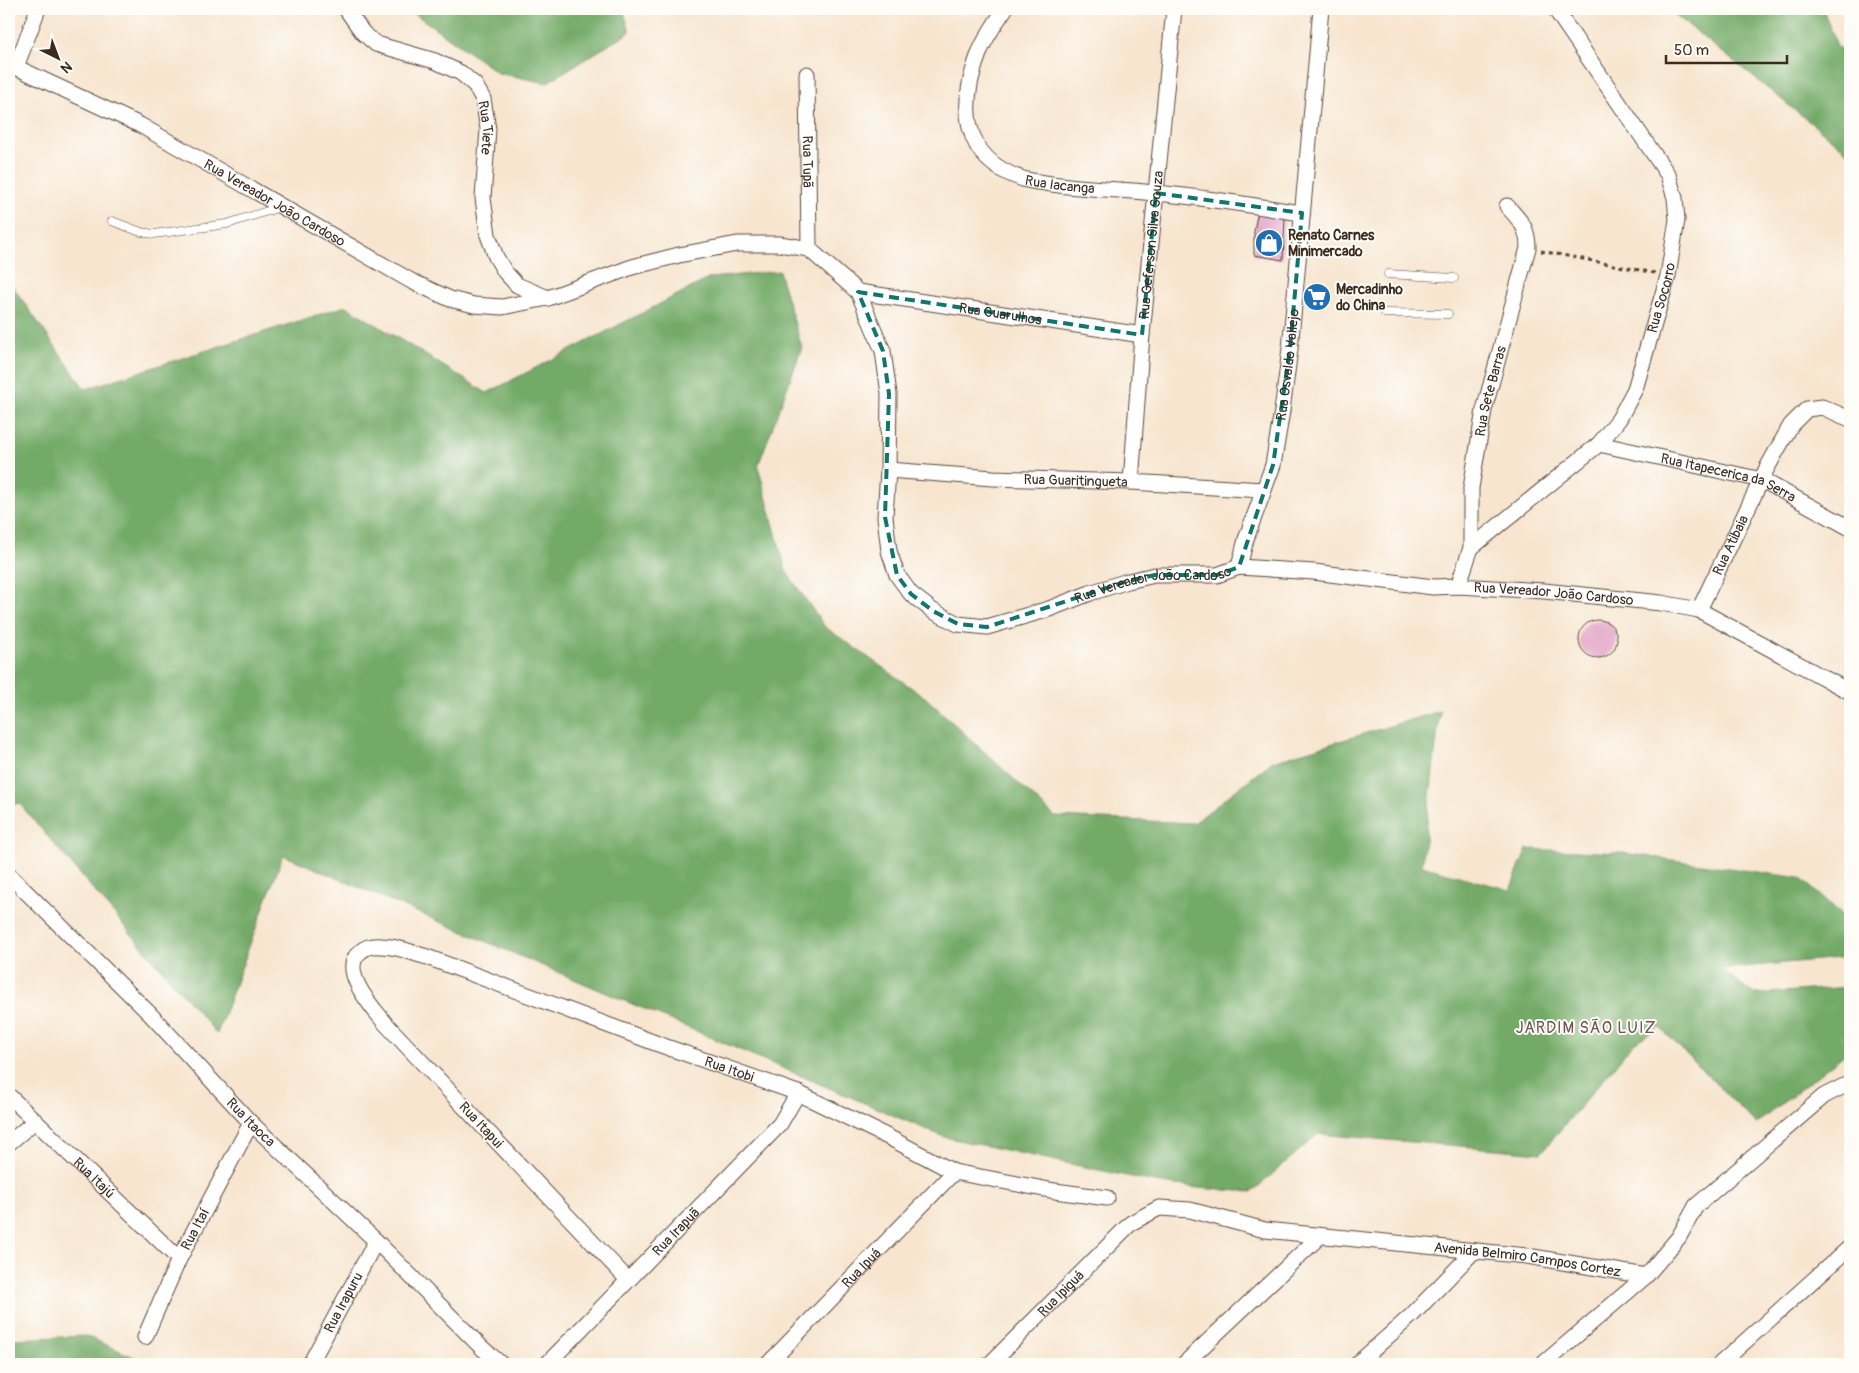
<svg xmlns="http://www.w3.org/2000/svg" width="1859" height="1373" font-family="Pangolin,sans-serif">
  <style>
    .forest { fill: #73aa68; stroke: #576a43 }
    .building { fill: #e19ac2 }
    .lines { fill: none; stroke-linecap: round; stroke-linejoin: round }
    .service-casing { stroke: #574639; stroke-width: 9 }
    .minor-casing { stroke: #574639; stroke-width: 17 }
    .path { stroke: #574639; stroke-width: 3; stroke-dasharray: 4 4; stroke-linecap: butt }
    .service { stroke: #fff; stroke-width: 8 }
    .minor { stroke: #fff; stroke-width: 15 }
    .marked { fill: none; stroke: #0f766e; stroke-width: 4; stroke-dasharray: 10 6; stroke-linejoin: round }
    .labels { text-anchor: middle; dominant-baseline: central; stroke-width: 4; stroke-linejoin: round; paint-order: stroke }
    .street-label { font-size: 14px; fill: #3b2a1e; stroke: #fdfcf7 }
    .poi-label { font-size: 14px; font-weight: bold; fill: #3b2a1e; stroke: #fdfcf7; text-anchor: start }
    .quarter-label { font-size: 16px; letter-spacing: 1px; fill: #755157; stroke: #fdfcf7 }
  </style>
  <rect width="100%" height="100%" fill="#fdfcf7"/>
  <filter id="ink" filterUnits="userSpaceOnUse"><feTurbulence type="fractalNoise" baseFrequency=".02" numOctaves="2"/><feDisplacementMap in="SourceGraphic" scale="10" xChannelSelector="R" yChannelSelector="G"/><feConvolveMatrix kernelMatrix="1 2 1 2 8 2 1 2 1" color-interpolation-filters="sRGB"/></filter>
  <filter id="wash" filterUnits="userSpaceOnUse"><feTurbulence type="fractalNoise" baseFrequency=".0096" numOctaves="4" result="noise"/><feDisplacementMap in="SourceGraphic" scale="20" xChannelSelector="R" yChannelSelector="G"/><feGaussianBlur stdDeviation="1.12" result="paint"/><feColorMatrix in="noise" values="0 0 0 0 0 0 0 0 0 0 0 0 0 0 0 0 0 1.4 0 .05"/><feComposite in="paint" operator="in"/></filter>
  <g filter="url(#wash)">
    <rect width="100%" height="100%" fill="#f7e5cf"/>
    <g class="forest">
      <polygon points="408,9 623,9 630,32 546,83 498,73"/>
      <polygon points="1668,9 1823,9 1837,46 1850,57 1850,154"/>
      <polygon points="779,271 802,348 758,466 786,571 825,627 926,698 1055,817 1194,823 1273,761 1440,711 1422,866 1510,890 1527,849 1623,853 1800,878 1850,921 1850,957 1721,969 1754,994 1850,987 1850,1050 1756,1124 1659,1027 1634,1043 1541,1153 1318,1134 1252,1192 1198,1188 1155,1182 944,1137 283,855 217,1034 19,803 9,806 9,281 85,389 346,306 487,393 710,278"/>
      <polygon points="86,1336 150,1364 9,1364 9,1339"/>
    </g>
    <g id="blocks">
      <g class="building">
        <polygon points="1258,211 1285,216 1283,260 1254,255 1254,231"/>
        <circle cx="1598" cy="639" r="19"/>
      </g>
    </g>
  </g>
  <g filter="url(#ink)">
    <use href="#blocks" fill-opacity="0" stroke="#574639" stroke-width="1"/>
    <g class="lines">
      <defs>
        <g id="service">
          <polyline points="112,221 141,232 154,234 227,224 280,207"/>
          <polyline points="1388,274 1454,278"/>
          <polyline points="1385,313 1448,314"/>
        </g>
        <g id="minor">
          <path id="s1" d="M346 9 363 33 376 44 435 61 461 73 475 85 483 99 488 129 483 198 488 235 496 257 505 272 517 285 548 298"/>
          <path id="s2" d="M1005 9C996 22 986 37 980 51 959 104 960 159 1023 179 1030 181 1038 182 1045 183 1082 189 1118 189 1155 193 1204 197 1253 206 1302 213"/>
          <path id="s3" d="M9 64 140 125 411 281 450 299 474 305 502 307 548 298 632 267 679 255 737 244H780L809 249 858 292 883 351 889 394 888 470 885 517 889 551 897 575 911 594 933 611 958 624 987 627 1049 609 1090 593 1128 581 1155 575H1217L1239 567 1314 572 1433 587 1458 586 1544 591 1661 603 1699 610 1850 692"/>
          <polyline points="16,67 38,9"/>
          <path id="s4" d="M807 74 809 249"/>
          <path id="s5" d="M858 292 1142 335"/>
          <path id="s6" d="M1599 444 1762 480 1850 528"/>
          <path id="s7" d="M888 470 993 478 1131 482 1263 490"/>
          <path id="s8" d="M1131 482 1142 335 1174 9"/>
          <path id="s9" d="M1471 548 1599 444 1619 419 1635 389 1668 276 1677 220 1675 198 1668 175 1555 9"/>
          <path id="s10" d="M1239 567 1246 539 1273 465 1282 411 1290 349 1321 9"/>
          <path id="s11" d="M1458 586 1471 548V488L1484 410 1528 248C1528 227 1520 221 1507 206"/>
          <path id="s12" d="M1699 610 1767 468 1791 425 1807 409 1822 407 1850 419"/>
          <path id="s13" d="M9 875 150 1014 251 1123 376 1241 482 1348 501 1364"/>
          <path id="s14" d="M9 1096 179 1259"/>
          <polyline points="9,1143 35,1121"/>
          <path id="s15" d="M628 1280 385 1023C373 1008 338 970 360 952 366 946 373 945 382 946 397 946 412 953 427 957L658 1044 798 1093 890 1138 954 1172 1055 1191 1107 1198"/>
          <path id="s16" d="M145 1337 179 1259 251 1123"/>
          <path id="s17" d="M310 1364 376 1241"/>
          <path id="s18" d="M547 1364 780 1124 798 1093"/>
          <path id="s19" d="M768 1364 954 1172"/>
          <path id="s20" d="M990 1364 1131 1223 1159 1208 1190 1210 1265 1230 1527 1256 1646 1276"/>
          <polyline points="1184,1364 1320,1236"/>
          <polyline points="1357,1364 1412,1315 1473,1252"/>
          <polyline points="1543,1364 1646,1276 1679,1237 1696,1206 1824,1096 1850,1083"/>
          <polyline points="1720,1364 1850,1247"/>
        </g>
      </defs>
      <use href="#service" class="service-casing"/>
      <use href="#minor" class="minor-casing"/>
      <polyline class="path" points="1541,251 1655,273"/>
      <use href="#service" class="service"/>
      <use href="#minor" class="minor"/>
    </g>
  </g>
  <path class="marked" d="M1156 193 1302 213 1290 349 1273 465 1239 567 1217 575H1155L1128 581 987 627 958 624 933 611 911 594 897 575 885 517 889 394 883 351 858 292 1142 335Z"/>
  <defs>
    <symbol id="shop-disc" viewBox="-11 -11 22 22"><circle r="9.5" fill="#1f6fb2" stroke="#fdfcf7"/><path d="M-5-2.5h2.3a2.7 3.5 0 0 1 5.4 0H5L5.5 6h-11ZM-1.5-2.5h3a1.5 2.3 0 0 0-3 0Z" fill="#fff"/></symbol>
    <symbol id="supermarket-disc" viewBox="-11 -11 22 22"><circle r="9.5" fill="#1f6fb2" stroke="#fdfcf7"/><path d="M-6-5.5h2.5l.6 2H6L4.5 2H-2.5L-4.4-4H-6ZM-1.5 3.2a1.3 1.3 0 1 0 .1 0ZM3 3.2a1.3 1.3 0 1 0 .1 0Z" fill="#fff"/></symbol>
  </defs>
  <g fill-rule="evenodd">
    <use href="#shop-disc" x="1253" y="227" width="32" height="32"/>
    <use href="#supermarket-disc" x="1301" y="281" width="32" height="32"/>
  </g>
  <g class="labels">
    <g class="street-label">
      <text stroke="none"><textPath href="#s1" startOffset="200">Rua Tiete</textPath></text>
      <text stroke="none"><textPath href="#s4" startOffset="88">Rua Tupã</textPath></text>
      <text stroke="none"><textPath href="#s2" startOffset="242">Rua Iacanga</textPath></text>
      <text stroke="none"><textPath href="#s3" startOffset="300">Rua Vereador João Cardoso</textPath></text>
      <text stroke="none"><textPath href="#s8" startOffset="238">Rua Geferson Silva Souza</textPath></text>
      <text stroke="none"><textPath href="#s9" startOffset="326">Rua Socorro</textPath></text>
      <text stroke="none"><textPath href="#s5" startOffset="144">Rua Guarulhos</textPath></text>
      <text stroke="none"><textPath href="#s10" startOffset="209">Rua Osvaldo Vallejo</textPath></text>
      <text stroke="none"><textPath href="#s11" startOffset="199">Rua Sete Barras</textPath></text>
      <text stroke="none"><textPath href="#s6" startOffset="134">Rua Itapecerica da Serra</textPath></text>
      <text stroke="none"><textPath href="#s7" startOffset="188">Rua Guaritingueta</textPath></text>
      <text stroke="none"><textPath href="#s12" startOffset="72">Rua Atibaia</textPath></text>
      <text stroke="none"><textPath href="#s3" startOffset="1506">Rua Vereador João Cardoso</textPath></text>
      <text stroke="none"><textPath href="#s3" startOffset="1911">Rua Vereador João Cardoso</textPath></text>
      <text stroke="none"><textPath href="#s15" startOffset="829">Rua Itobi</textPath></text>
      <text stroke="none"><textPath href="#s13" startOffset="346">Rua Itaoca</textPath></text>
      <text transform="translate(481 1125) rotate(47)">Rua Itapui</text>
      <text stroke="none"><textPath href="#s14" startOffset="118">Rua Itajú</textPath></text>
      <text stroke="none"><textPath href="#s16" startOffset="119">Rua Itaí</textPath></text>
      <text stroke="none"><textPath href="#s18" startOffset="185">Rua Irapuã</textPath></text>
      <text stroke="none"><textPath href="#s20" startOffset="604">Avenida Belmiro Campos Cortez</textPath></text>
      <text stroke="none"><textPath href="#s19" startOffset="134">Rua Ipuá</textPath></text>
      <text stroke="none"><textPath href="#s20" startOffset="100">Rua Ipiguá</textPath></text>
      <text stroke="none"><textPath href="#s17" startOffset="70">Rua Irapuru</textPath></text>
    </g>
    <g class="poi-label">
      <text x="1288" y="235">Renato Carnes<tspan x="1288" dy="16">Minimercado</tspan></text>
      <text x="1336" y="289">Mercadinho<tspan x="1336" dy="16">do China</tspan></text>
    </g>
    <g class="quarter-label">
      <text x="1586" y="1028">JARDIM SÃO LUIZ</text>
    </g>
  </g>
  <rect width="1859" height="1373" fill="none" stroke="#fdfcf7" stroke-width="30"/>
  <g transform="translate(58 58) rotate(138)" stroke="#fdfcf7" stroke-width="4" paint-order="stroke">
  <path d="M0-4L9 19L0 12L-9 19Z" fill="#3b2a1e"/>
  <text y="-8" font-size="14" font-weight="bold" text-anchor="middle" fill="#3b2a1e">N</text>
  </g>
  <path d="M1666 55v8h121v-8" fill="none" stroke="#3b2a1e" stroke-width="2.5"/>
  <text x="1674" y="55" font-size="15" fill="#3b2a1e" stroke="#fdfcf7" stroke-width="4" paint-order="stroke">50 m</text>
</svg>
